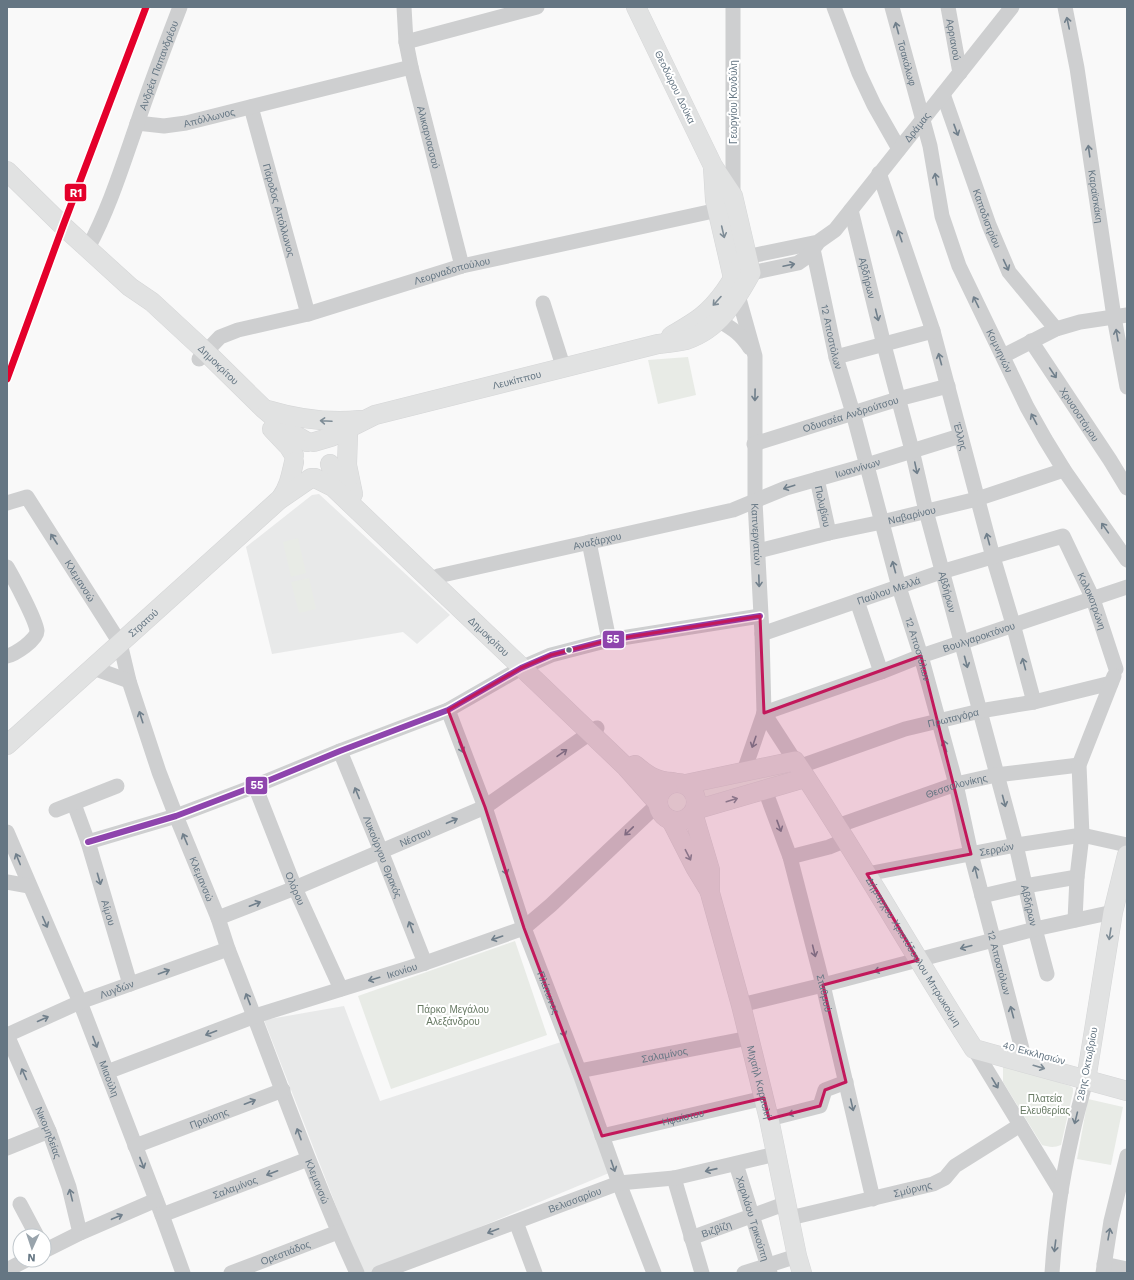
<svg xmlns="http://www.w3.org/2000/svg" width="1134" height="1280" font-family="'Work Sans',sans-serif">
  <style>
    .built { fill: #e8e9e9 }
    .green { fill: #e8ebe6 }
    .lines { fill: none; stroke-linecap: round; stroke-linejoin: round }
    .major-casing { stroke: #d5d6d7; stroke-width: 20 }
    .minor { stroke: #cecfd0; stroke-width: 15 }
    .major { stroke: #e1e2e2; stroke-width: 19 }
    .bus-1-casing { stroke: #fff; stroke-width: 9 }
    .bus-1 { stroke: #8e44ad; stroke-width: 6 }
    .rail-1-casing { stroke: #fff; stroke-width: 10 }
    .rail-1 { stroke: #e4002b; stroke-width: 7 }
    .oneway { stroke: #707f8b }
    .oneway2 { stroke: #7e8c96 }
    .marked { fill: #c2185b; fill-opacity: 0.2; stroke: #c2185b; stroke-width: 3; stroke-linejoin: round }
    .bus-dot { fill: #657683; stroke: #fff; stroke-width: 1.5 }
    .labels { text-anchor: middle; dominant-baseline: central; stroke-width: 4; stroke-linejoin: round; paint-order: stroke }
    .street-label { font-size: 10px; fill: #657683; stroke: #fff }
    .park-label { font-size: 10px; fill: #687a64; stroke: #fff }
    .line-badge { stroke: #fff; stroke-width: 1.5 }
    .badge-label { font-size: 11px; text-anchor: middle; font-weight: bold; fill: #fff }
  </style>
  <rect width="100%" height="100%" fill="#f9f9f9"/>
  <g class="built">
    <polygon points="319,494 450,615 417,644 403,632 272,654 246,547 312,495"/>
    <polygon points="344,1006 380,1101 561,1042 609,1173 370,1273 362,1273 264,1020"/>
  </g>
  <g class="green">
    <polygon points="688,357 696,395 658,404 648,360"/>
    <polygon points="298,538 306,573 291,577 283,542"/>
    <polygon points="309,578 316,609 299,613 291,582"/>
    <polygon points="788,771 788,774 702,798 701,793 703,788"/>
    <circle cx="677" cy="802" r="9"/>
    <polygon points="515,941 547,1035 391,1089 358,996"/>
    <path d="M1003 1065 1070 1086 1073 1088V1092L1061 1145C1054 1148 1049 1147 1042 1145L1003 1082Z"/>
    <polygon points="1088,1099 1123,1107 1111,1165 1077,1159"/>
  </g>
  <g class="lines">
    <defs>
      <g id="major">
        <polyline points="713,168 715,200 733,278"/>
        <path id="s45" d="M7 171 63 226 130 287 152 302 206 352 264 409 295 435 307 442"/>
        <path d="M671 336C681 330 692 324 701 317 720 302 732 281 744 260"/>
        <path d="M268 410C298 419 328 423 360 420"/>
        <polyline points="272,429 289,447 294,455"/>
        <polyline points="348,435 347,465 353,494"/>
        <path id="s46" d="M314 442 331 437 375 415 658 344C667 343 677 342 686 340 719 329 735 302 751 273L733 196 713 166 636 7"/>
        <path d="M330 464C333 475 341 482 349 490"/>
        <path id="s47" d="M315 478 333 487 626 767 657 802"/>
        <path d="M281 498C289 487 291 475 294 462"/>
        <path id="s48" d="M7 745 279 500 311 478"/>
        <path d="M635 765C647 775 656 782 673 782"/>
        <circle cx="677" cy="802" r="19"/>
        <path id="s49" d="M686 784 795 761C858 855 913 954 974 1049L1127 1091"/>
        <polyline points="695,810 805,778"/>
        <path id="s50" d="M693 813 710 870V893L741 1005 769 1119 797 1256 802 1273"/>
        <polyline points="671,820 695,867 709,890"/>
        <polyline points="1086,1080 1113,912 1127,855"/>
      </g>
    </defs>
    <use href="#major" class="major-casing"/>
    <g class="minor">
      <path id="s1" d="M404 7 406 42 411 67 462 266"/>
      <polyline points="834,7 859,73 874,105 899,149"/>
      <path id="s2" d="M892 7 930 146 942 216 959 266 1027 407 1045 439 1064 470 1127 560"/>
      <path id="s3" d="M948 7 960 73"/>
      <path id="s4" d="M1065 7 1077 68 1114 317 1127 387"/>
      <polyline points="406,42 537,7"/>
      <path id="s5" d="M943 94 989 225 1009 272 1056 329"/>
      <path id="s6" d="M251 107 308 314"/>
      <path id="s7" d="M137 123 164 126 186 123 411 67"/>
      <path id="s8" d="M879 173 933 331 993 557 1013 624 1034 702"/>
      <polyline points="733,196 733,7"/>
      <path id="s9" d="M851 210 884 345 912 450 926 511 1016 845 1035 929 1047 974"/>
      <path id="s10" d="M88 248C109 209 122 167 137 124 150 85 165 46 180 7"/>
      <path id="s11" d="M813 249 836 357 853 413 899 587 921 656 956 784 971 854 1022 1049"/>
      <path id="s12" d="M746 257 818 242 835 230 1012 7"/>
      <polyline points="751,273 798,263 808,256 817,244"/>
      <path id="s13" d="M736 288 755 356V501L762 634 764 713 744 771"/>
      <polyline points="543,303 564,369"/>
      <path d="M718 320C733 329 740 333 750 348"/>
      <path id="s14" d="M1031 341 1110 460 1127 488"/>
      <polyline points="1003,356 1056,329 1080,322 1127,315"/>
      <polyline points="836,357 933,331"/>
      <path id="s15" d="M199 359 220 337 238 330 308 314 462 266 718 210"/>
      <path id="s16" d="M754 444 898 399 948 386"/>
      <path id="s17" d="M817 479 829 533"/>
      <path id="s18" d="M7 503 27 497 120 643 129 681 159 772 176 816 218 918 228 949C271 1057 308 1167 357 1273"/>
      <polyline points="589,542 609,640"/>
      <path id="s19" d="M758 551 829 533 882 522 977 499 1064 470"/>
      <path d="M7 567C14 579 36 620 37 631 37 640 15 654 7 656"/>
      <path id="s20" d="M438 576 733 510 786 488 867 465 960 436"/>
      <polyline points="857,601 881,672"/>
      <path id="s21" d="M762 634 941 572 1063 536 1093 599 1116 669"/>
      <polyline points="93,668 129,681"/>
      <path id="s22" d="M448 710 485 807 524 928 579 1071 619 1183 654 1273"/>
      <path id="s23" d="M764 713 881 672 921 656 1127 587"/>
      <polyline points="764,713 795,761"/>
      <path id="s24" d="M340 751 381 851 425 963"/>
      <path id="s25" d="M798 767 905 729 980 711 1034 702 1111 683"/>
      <path id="s26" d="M255 786 295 888 341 989"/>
      <path id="s27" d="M765 790 790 857 823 985 873 1199"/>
      <path id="s28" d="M74 804 88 842 130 984"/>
      <polyline points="56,810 117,786"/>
      <path id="s29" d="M837 826 956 784 996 775 1079 765"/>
      <path id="s30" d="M7 832 80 1002 162 1215 183 1273"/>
      <polyline points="88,842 176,816 255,786 340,751 448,710 521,668 551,655 609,640 760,616"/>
      <polyline points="790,857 829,847 846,840"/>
      <path id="s31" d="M867 874 1016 845 1082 835 1127 845"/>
      <polyline points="7,882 29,886"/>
      <polyline points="982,896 1025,886 1077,877"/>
      <path id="s32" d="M218 918 295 888 485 807 597 728"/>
      <polyline points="1075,920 1077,877 1082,835 1079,765 1114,676"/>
      <polyline points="741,1005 823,985 1035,929 1113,912"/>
      <path id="s33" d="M7 1035 80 1002 228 949"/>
      <path id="s34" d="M7 1035 49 1131 69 1187 80 1233"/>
      <polyline points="974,1049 1061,1192"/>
      <path id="s35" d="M579 1071 749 1038"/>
      <path id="s36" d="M107 1072 255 1016 425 963 524 928 551 905 658 804"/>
      <polyline points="769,1119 820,1106 825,1090 846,1082"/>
      <path id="s37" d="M602 1136 764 1098"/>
      <path id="s38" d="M135 1146 283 1090"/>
      <polyline points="7,1148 49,1131"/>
      <path id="s39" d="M736 1164 770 1273"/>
      <polyline points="674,1178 702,1273"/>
      <polyline points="20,1204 37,1236"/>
      <path id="s40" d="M162 1215 308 1159"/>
      <path id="s41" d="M790 1218 933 1184 945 1178 955 1166 1020 1125"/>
      <polyline points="516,1222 535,1273"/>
      <path id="s42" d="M691 1238 787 1203"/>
      <polyline points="44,1251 80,1233 156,1200"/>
      <polyline points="1104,1264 1127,1269"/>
      <polyline points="7,1270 26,1260"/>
      <path id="s43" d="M231 1273 338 1232"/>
      <path id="s44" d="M379 1273 619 1183 674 1178 776 1154"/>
      <polyline points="744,1273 797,1256"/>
      <path d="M1052 1273C1055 1229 1061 1183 1071 1140 1075 1120 1081 1100 1086 1080"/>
      <polyline points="1103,1273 1111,1221 1127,1156"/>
    </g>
    <use href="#major" class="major"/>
    <defs>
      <polyline id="bus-1" points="88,842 176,816 255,786 340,751 448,710 521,668 551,655 609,640 760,616"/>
    </defs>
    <use href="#bus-1" class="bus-1-casing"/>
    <use href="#bus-1" class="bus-1"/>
    <defs>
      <polyline id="rail-1" points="7,379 63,226 146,7"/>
    </defs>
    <use href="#rail-1" class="rail-1-casing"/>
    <use href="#rail-1" class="rail-1"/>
  </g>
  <defs><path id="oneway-shaft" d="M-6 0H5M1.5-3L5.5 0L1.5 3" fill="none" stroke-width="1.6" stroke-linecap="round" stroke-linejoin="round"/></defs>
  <g class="oneway">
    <use href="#oneway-shaft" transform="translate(1068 23) rotate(-102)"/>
    <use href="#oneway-shaft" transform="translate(897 28) rotate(-105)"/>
    <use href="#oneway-shaft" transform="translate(956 130) rotate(70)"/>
    <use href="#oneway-shaft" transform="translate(1089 151) rotate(-98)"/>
    <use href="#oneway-shaft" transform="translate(936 179) rotate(-100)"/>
    <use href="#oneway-shaft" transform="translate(900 236) rotate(-109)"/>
    <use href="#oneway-shaft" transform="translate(789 265) rotate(-12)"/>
    <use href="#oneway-shaft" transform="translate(1006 265) rotate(65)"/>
    <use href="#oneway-shaft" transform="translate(976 302) rotate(-116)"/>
    <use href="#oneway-shaft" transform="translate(877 315) rotate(76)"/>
    <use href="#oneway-shaft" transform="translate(1117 335) rotate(-100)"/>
    <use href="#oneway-shaft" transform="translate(940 359) rotate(-105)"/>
    <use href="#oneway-shaft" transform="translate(1053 373) rotate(56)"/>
    <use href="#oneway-shaft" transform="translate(755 395) rotate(91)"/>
    <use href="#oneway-shaft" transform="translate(1034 419) rotate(-118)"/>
    <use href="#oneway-shaft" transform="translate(916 468) rotate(78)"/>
    <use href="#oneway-shaft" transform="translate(789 487) rotate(162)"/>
    <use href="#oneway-shaft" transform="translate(1105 528) rotate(-125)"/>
    <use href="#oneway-shaft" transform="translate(54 539) rotate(-123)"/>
    <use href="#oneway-shaft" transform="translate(988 539) rotate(-105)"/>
    <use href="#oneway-shaft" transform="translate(894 567) rotate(-105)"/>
    <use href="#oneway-shaft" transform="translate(759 581) rotate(88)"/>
    <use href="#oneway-shaft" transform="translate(966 662) rotate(75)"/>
    <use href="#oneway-shaft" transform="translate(1024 664) rotate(-105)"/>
    <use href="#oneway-shaft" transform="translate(141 717) rotate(-108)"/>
    <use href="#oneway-shaft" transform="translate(754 742) rotate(109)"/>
    <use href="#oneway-shaft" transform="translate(945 746) rotate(-106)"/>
    <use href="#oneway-shaft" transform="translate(461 747) rotate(69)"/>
    <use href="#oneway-shaft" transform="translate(562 753) rotate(-35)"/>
    <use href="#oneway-shaft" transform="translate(357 793) rotate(-112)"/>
    <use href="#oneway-shaft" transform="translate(1004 801) rotate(75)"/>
    <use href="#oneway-shaft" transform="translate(452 821) rotate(-23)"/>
    <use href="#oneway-shaft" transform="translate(779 826) rotate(70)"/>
    <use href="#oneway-shaft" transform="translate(629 831) rotate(136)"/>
    <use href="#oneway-shaft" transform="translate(185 839) rotate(-113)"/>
    <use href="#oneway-shaft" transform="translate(18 859) rotate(-112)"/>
    <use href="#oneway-shaft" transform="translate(505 869) rotate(72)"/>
    <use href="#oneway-shaft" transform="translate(976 872) rotate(-104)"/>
    <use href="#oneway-shaft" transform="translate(99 879) rotate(74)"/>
    <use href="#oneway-shaft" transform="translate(255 904) rotate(-21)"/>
    <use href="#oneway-shaft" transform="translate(45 922) rotate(66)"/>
    <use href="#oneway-shaft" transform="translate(411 927) rotate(-111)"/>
    <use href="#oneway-shaft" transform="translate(497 938) rotate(161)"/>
    <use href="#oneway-shaft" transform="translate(966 947) rotate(165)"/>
    <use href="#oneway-shaft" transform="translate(814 951) rotate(76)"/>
    <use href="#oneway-shaft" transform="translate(880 970) rotate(165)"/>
    <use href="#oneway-shaft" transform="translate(164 972) rotate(-20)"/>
    <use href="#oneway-shaft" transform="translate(374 979) rotate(163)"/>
    <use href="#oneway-shaft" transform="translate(248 999) rotate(-111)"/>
    <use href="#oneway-shaft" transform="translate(1012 1012) rotate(-105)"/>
    <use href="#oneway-shaft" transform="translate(43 1019) rotate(-24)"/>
    <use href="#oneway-shaft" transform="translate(563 1031) rotate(69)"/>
    <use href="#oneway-shaft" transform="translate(211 1033) rotate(159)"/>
    <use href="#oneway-shaft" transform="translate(95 1042) rotate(69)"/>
    <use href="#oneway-shaft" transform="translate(24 1074) rotate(-114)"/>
    <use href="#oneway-shaft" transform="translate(995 1083) rotate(59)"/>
    <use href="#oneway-shaft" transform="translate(250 1102) rotate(-21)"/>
    <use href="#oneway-shaft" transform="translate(852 1105) rotate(77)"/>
    <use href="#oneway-shaft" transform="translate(794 1113) rotate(166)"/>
    <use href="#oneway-shaft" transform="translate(1076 1118) rotate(104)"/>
    <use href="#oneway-shaft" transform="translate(299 1134) rotate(-110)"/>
    <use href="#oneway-shaft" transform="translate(142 1163) rotate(69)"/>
    <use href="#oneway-shaft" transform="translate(613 1166) rotate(71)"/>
    <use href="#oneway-shaft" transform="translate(711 1170) rotate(167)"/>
    <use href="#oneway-shaft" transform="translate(272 1173) rotate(159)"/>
    <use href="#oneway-shaft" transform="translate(71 1195) rotate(-104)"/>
    <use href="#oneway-shaft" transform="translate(117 1217) rotate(-23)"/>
    <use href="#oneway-shaft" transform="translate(493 1231) rotate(159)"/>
    <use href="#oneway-shaft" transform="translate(1109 1234) rotate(-80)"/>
    <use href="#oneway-shaft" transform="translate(1055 1246) rotate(97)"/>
  </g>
  <g class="oneway2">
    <use href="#oneway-shaft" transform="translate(723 232) rotate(77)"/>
    <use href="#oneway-shaft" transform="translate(717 301) rotate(132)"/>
    <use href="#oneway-shaft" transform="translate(326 421) rotate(-177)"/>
    <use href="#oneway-shaft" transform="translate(732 800) rotate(-17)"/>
    <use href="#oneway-shaft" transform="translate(688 855) rotate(63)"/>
    <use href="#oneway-shaft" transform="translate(1110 934) rotate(99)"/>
    <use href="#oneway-shaft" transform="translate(1039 1067) rotate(16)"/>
  </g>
  <path class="marked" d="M760 616 764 713 921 656 971 854 867 874 918 960 823 985 846 1082 825 1090 820 1106 769 1119 764 1098 602 1136 524 928 485 807 448 710 521 668 551 655 609 640Z"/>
  <circle class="bus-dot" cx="569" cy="650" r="3.5"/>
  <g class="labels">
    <g class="street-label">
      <text stroke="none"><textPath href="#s3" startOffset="33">Αρριανού</textPath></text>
      <text stroke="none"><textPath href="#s2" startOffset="58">Τσακάλωφ</textPath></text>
      <text stroke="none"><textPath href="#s10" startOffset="196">Ανδρέα Παπανδρέου</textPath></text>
      <text transform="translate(675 87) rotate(64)">Θεοδώρου Δούκα</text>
      <text transform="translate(733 102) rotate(-90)">Γεωργίου Κονδύλη</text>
      <text stroke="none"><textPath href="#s7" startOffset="73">Απόλλωνος</textPath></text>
      <text stroke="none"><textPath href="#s12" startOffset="226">Δράμας</textPath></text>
      <text stroke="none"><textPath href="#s1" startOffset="133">Αλικαρνασσού</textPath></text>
      <text stroke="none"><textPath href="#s4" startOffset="192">Καραϊσκάκη</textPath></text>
      <text stroke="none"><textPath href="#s6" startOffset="107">Πάροδος Απόλλωνος</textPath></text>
      <text stroke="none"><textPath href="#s5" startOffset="132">Καποδιστρίου</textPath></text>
      <text stroke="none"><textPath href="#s15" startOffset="272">Λεορναδοπούλου</textPath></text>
      <text stroke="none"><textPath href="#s9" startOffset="70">Αβδήρων</textPath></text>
      <text stroke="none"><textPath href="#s11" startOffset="90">12 Αποστόλων</textPath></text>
      <text stroke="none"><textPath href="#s2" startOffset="362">Κομνηνών</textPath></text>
      <text stroke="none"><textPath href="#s45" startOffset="287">Δημοκρίτου</textPath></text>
      <text stroke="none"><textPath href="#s46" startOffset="213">Λευκίππου</textPath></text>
      <text stroke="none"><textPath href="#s16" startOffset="101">Οδυσσέα Ανδρούτσου</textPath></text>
      <text stroke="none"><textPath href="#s14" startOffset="88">Χρυσοστόμου</textPath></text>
      <text stroke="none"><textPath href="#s8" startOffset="276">Έλλης</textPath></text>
      <text stroke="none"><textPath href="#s20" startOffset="434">Ιωαννίνων</textPath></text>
      <text stroke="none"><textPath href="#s17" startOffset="28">Πολυβίου</textPath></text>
      <text stroke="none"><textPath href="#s19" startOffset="158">Ναβαρίνου</textPath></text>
      <text stroke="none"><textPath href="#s13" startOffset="249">Καπνεργατών</textPath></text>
      <text stroke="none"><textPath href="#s20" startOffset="163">Αναξάρχου</textPath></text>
      <text stroke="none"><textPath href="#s18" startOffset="120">Κλεμανσώ</textPath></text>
      <text stroke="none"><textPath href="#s21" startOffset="134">Παύλου Μελλά</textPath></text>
      <text stroke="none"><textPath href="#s9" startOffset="394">Αβδήρων</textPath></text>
      <text stroke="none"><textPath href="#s21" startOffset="388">Κολοκοτρώνη</textPath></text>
      <text stroke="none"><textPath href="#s48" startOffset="183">Στρατού</textPath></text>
      <text stroke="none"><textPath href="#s23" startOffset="228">Βουλγαροκτόνου</textPath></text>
      <text stroke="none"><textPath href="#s47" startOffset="236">Δημοκρίτου</textPath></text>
      <text stroke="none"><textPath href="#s11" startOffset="414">12 Αποστόλων</textPath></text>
      <text stroke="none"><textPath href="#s25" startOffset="163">Πρωταγόρα</textPath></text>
      <text stroke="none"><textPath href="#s29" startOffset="126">Θεσσαλονίκης</textPath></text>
      <text stroke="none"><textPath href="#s32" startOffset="213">Νέστου</textPath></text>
      <text stroke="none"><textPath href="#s31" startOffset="132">Σερρών</textPath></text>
      <text stroke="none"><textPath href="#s24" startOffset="114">Λυκούργου Θρακός</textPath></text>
      <text stroke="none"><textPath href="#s18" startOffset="444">Κλεμανσώ</textPath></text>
      <text stroke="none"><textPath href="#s26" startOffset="110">Ολόρου</textPath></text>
      <text stroke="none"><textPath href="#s9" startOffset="718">Αβδήρων</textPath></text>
      <text stroke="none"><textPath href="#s28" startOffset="114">Αίμου</textPath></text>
      <text stroke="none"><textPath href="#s49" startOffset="336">Δήμαρχου Χριστόδουλου Μπρωκούμη</textPath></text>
      <text stroke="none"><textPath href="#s11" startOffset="738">12 Αποστόλων</textPath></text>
      <text stroke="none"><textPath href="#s36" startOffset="312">Ικονίου</textPath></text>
      <text stroke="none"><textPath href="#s33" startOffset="119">Λυγδών</textPath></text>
      <text stroke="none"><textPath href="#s22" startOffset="300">Πλάτωνος</textPath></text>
      <text stroke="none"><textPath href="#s27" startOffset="212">Σταθμού</textPath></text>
      <text transform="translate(1034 1053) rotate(15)">40 Εκκλησιών</text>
      <text stroke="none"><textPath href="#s35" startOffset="87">Σαλαμίνος</textPath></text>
      <text transform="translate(1087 1064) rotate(-79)">28ης Οκτωβρίου</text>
      <text stroke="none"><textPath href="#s30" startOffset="267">Μιαούλη</textPath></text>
      <text stroke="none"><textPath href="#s50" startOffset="278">Μιχαήλ Καραολή</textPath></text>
      <text stroke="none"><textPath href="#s37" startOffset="83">Ηφαίστου</textPath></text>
      <text stroke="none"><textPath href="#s38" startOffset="79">Προύσης</textPath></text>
      <text stroke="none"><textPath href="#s34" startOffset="106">Νικομηδείας</textPath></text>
      <text stroke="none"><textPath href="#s18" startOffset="768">Κλεμανσώ</textPath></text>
      <text stroke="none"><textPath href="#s40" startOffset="78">Σαλαμίνος</textPath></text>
      <text stroke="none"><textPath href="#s41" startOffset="126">Σμύρνης</textPath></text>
      <text stroke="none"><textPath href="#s44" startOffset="209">Βελισσαρίου</textPath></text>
      <text stroke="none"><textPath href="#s39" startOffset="57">Χαριλάου Τρικούπη</textPath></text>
      <text stroke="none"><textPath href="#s42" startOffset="27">Βιζβίζη</textPath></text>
      <text stroke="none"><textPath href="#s43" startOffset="58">Ορεστιάδος</textPath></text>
    </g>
    <g class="park-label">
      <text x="453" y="1009">Πάρκο Μεγάλου<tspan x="453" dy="12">Αλεξάνδρου</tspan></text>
      <text x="1045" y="1098">Πλατεία<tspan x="1045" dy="12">Ελευθερίας</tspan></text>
    </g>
  </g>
  <g class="line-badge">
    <rect x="64" y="183" width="23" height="19" rx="4" fill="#e4002b"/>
    <rect x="602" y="630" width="23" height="19" rx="4" fill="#8e44ad"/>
    <rect x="245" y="776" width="23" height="19" rx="4" fill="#8e44ad"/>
  </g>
  <g class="badge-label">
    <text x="76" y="197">R1</text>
    <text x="613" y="643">55</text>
    <text x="257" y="789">55</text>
  </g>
  <rect width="1134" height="1280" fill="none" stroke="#657683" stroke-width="16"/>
  <g transform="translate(32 1248) rotate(183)"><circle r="19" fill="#ffffff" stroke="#c1c8cd"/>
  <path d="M0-3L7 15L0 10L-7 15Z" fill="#99a4ac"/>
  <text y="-6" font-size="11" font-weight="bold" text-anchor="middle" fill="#657683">N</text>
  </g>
</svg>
